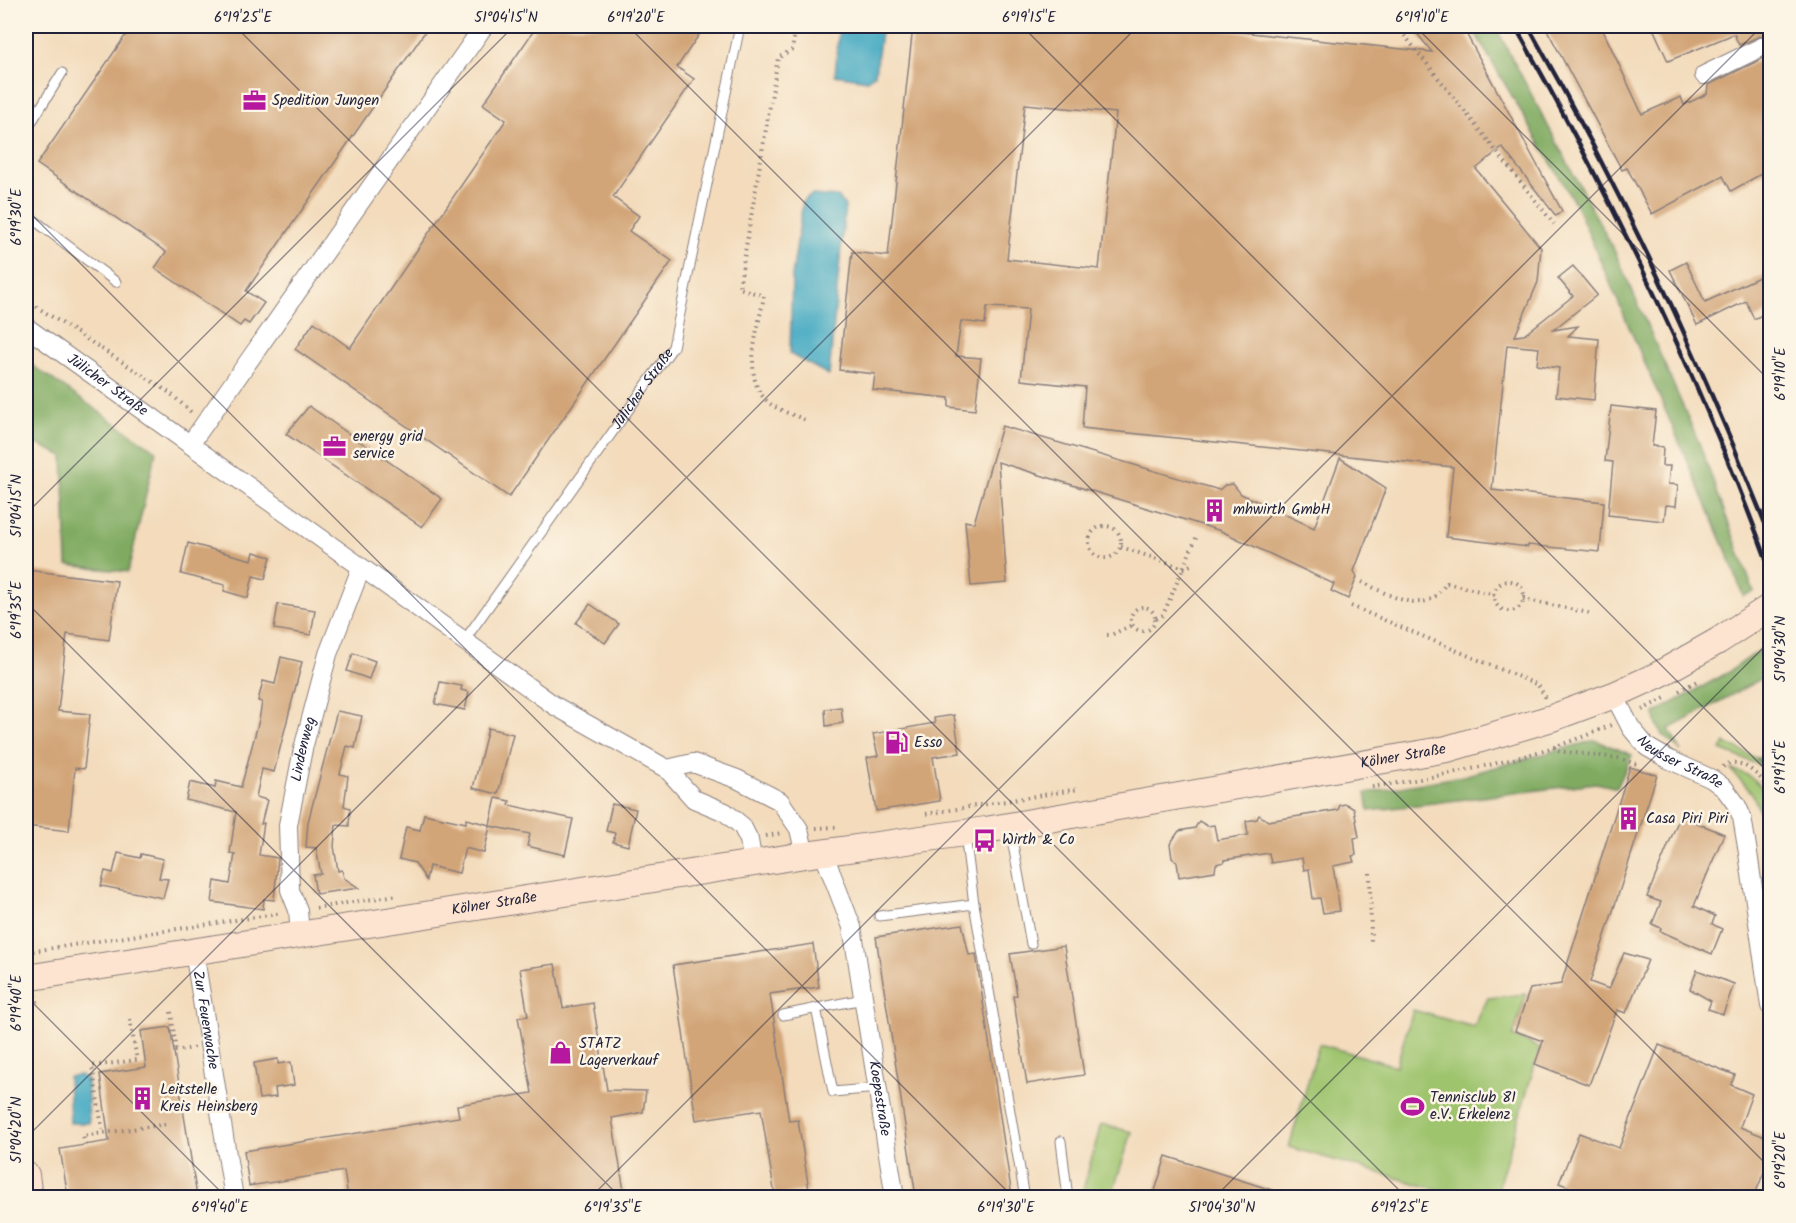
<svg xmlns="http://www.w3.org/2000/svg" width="1796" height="1223" font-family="Kalam,sans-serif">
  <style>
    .green { fill: #9fc46e; stroke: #607354; stroke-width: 1.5 }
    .forest { fill: #7faa61; stroke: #50664e; stroke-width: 1.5 }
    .water { fill: #42a9c2; stroke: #32667e; stroke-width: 1.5 }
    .building { fill: #d2a578; fill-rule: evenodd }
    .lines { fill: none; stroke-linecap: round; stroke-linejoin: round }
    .lane-casing { stroke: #8a7e7c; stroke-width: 11 }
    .street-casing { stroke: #8a7e7c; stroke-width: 20 }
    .secondary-casing { stroke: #8a7e7c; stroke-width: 28 }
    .path { stroke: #8a7e7c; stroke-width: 4; stroke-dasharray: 1.5 4.5; stroke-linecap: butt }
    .lane { stroke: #fff; stroke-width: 9 }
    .street { stroke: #fff; stroke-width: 18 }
    .secondary { stroke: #fde4d0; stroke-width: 26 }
    .rail { stroke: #22223b; stroke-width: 4.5 }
    .ticks { fill: none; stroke: #22223b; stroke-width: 1.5; stroke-opacity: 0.45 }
    .labels { text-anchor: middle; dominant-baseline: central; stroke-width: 5; stroke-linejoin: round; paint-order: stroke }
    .poi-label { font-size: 15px; fill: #22223b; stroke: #fcf5e5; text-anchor: start }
    .street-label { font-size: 15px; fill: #22223b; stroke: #fcf5e5 }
    .neatline { fill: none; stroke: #22223b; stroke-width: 2 }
    .ticks-label { font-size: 15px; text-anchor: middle; fill: #22223b }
  </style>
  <rect width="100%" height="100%" fill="#fcf5e5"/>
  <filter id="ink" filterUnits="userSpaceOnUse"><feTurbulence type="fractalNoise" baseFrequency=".0167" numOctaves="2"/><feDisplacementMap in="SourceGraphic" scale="12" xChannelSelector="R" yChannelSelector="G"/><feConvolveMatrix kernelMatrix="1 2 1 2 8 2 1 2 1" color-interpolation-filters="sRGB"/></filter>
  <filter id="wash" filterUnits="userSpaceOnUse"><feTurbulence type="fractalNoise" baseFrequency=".008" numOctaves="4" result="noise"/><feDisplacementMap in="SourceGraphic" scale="24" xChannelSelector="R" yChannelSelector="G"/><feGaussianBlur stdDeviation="1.35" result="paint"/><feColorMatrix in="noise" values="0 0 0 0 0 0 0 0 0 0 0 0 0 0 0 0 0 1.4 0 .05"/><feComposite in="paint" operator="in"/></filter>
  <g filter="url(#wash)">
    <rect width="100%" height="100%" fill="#f3dbbc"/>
    <g class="green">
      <polygon points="1725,743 1756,758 1762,766 1721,750"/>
      <path d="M1731 770C1755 773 1771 793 1770 816L1763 819 1752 793Z"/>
      <polygon points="1526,994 1513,1036 1540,1048 1495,1197 1463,1197 1289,1147 1319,1044 1396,1066 1413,1010 1474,1027 1488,998"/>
      <polygon points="1101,1124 1132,1132 1111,1197 1081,1197"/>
    </g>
    <g class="forest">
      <polygon points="1471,26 1495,26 1616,254 1699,443 1754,592 1743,596 1729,557 1577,207"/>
      <polygon points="26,361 156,451 128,572 67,565 63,456 26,439"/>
      <path d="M1770 643V674L1669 729 1681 751C1667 739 1655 732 1655 713L1727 673Z"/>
      <polygon points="1595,740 1632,755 1617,788 1596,783 1369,811 1366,793 1463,776"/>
      <polygon points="1770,757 1770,778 1756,758"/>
    </g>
    <g class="water">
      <polygon points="839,26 882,26 875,74 867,80 835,75"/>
      <polygon points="812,195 838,197 845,206 829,375 790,354 792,276 803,201"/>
      <polygon points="80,1075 87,1080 89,1123 70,1123 68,1077"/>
    </g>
    <g id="blocks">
      <g class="building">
        <polygon points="132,26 429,26 246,291 264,303 249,324 244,321 240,326 155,268 166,252 37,164"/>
        <polygon points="537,26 705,26 677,67 694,79 613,197 639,216 629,231 672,261 509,497 295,349 314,322 350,348 506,120 483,104"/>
        <path d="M913 26H1182L1432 52 1411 26H1462L1562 211 1556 216 1502 147 1476 169 1541 248 1538 282 1515 336 1524 335 1573 296 1558 278 1573 266 1597 295 1553 330 1578 326 1568 336 1599 339 1594 400 1556 396 1559 368 1537 365 1539 348 1507 345 1492 490 1604 502 1600 552 1528 545V547L1446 537 1453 467 1082 428 1085 387 1021 380 1028 309 987 307 985 324 961 321 956 356 981 358 975 410 949 407V398L873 390 875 374 839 370 852 252 888 256ZM1025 104 1116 113 1099 269 1007 259Z"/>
        <polygon points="1545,26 1601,26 1642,114 1681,97 1684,105 1707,94 1708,85 1770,55 1770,169 1731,191 1723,176 1652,214 1627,168 1622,170"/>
        <polygon points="1652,26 1770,26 1770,32 1739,45 1734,34 1668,61"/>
        <polygon points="1686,262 1705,302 1770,272 1770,311 1754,319 1746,301 1697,325 1670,270"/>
        <polygon points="309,406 442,499 422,527 286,434"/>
        <polygon points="1611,406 1656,411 1652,446 1663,447 1662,466 1670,466 1668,484 1678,485 1676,506 1666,505 1664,521 1608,515 1613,462 1605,461"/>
        <polygon points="1002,426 1219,490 1225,485 1233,484 1241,494 1314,528 1340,458 1386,488 1354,571 1357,577 1348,599 1331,591 1334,584 1221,531 998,462 1007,583 971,586 965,521 974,523"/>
        <polygon points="188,543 252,560 254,552 271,557 265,579 253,576 248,598 224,591 225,585 181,574"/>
        <polygon points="26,570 117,581 109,640 67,634 58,711 90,714 84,769 75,768 69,831 26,826"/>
        <polygon points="278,604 315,610 311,635 274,629"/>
        <polygon points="590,604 619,624 605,643 576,623"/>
        <polygon points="353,653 375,661 369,679 347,671"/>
        <polygon points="281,657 302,662 274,772 262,769 256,797 267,800 261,824 264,823 259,855 278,858 274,900 264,899 263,909 212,902 215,881 230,884 235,854 230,853 236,812 186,800 190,782 215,788 216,781 241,787 259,720 262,702 258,701 263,681 275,684"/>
        <polygon points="440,682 462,686 461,690 469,692 465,710 435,704"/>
        <polygon points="841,707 843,723 826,726 825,709"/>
        <polygon points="337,711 362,716 355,748 347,746 340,774 348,776 344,806 350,808 349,826 336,825 334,846 338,871 342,870 344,878 359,888 316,894 313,875 321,874 316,848 306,847 308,822"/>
        <polygon points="954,715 960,753 933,757 940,801 876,811 867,758 878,756 873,734 935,723 934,718"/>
        <polygon points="488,728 513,734 498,794 473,788"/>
        <polygon points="1630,767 1657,775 1590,982 1609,989 1624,953 1648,960 1626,1013 1617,1010 1589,1085 1535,1064 1543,1041 1515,1031 1530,989 1561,984"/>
        <polygon points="496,798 510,801 509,805 573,819 565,855 527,846 530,834 490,826 484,853 465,848 459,873 429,866 426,880 415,863 399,859 406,827 420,830 424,814 466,823 466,819 490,825"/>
        <polygon points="612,804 636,809 628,846 613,842 615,833 606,831"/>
        <polygon points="1346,804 1354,809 1359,837 1354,838 1356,855 1352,856 1354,862 1333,866 1340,911 1323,913 1320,898 1313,899 1309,869 1304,870 1302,858 1271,863 1269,853 1224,860 1224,862 1216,864 1215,871 1179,877 1177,862 1172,858 1170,844 1179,831 1195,828 1199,821 1207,826 1214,825 1217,840 1248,835 1246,821 1257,819 1259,815 1268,821 1338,810 1340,805"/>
        <polygon points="1680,816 1724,834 1694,906 1715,916 1712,924 1722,929 1712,954 1660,931 1661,928 1652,924 1661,902 1647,897"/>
        <polygon points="118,853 140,858 141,854 163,859 159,878 168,879 163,898 101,886 105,871 113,873"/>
        <polygon points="962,924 969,955 976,954 1012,1197 916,1197 876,937"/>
        <polygon points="813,944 819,987 770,994 789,1121 798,1120 809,1190 775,1196 761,1110 696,1120 673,965"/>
        <polygon points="1064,946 1084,1075 1027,1084 1013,996 1017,995 1010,954"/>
        <polygon points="555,964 563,1008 593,1003 607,1090 646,1091 643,1112 612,1118 625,1197 348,1197 344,1171 249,1186 244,1151 459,1117 457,1105 532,1093 518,1017 528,1016 520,969"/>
        <polygon points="1697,970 1734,984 1723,1014 1708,1009 1711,1001 1690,989"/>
        <polygon points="170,1027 197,1197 68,1197 60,1149 109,1141 100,1074 146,1067 141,1031"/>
        <polygon points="1659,1045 1735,1075 1731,1085 1752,1094 1740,1127 1768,1138 1770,1157 1754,1197 1596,1197 1559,1183 1579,1133 1619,1148"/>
        <polygon points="278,1059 278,1064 291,1062 294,1085 275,1088 276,1097 259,1099 254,1063"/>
        <polygon points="1166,1156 1284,1194 1284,1197 1153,1197"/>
      </g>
    </g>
  </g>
  <g filter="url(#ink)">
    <use href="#blocks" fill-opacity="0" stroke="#8a7e7c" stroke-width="1.5"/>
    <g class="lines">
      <defs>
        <g id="lane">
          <polyline points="26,131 62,73"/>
          <polyline points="26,214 116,282"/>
          <path id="s1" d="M464 641 673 347 740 26"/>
          <polyline points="1010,828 1031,944"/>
          <polyline points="974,904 1025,1198"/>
          <polyline points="879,916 974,904 965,835"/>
          <polyline points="816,1008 833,1092 878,1088"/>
          <polyline points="783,1015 863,999"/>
          <polyline points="1061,1141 1068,1198"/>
        </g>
        <g id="street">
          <polyline points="1704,75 1770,43"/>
          <path id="s2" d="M26 327 555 706 667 769 694 799 725 812 742 826 749 840 753 864"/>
          <polyline points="191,443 484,26"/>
          <path id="s3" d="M1614 695 1631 728 1647 747 1668 759 1712 779 1725 789 1736 804 1742 817 1748 853 1770 1006"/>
          <polyline points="667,769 693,763 737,779 780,801 799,829 805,855"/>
          <path id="s4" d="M823 852 852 927 895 1198"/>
          <path id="s5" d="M300 935 298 910 290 890 288 825 303 749 328 654 361 568"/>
          <path id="s6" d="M194 951 234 1198"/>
        </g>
        <g id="secondary">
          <path id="s7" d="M26 978 805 855 986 830 1447 749 1552 718 1614 695 1658 675 1718 641 1770 607"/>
          <polyline points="26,1175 29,1198"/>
        </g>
      </defs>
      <use href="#lane" class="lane-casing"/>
      <use href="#street" class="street-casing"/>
      <use href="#secondary" class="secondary-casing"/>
      <g class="path">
        <path d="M796 26 792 50 778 58 739 288 764 296C759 326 741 376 766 400 775 410 795 415 808 421"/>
        <polyline points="1397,26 1554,224"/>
        <polyline points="26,300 170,393 192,413"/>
        <circle cx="1105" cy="542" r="16"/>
        <polyline points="1121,547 1184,568 1193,564"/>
        <circle cx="1509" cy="596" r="15"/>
        <path d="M1362 582C1380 590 1414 612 1434 597 1439 594 1443 587 1447 583L1495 595"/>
        <polyline points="1523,599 1593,614"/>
        <polyline points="1351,606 1538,685 1546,698"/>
        <circle cx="1143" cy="619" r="12"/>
        <polyline points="1156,618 1163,615 1196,538"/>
        <polyline points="1107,635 1111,635 1132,625"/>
        <polyline points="1679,691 1699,680"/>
        <polyline points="1642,710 1667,697"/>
        <polyline points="1554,747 1557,751 1618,758 1640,765"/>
        <path d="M1723 767C1739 753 1762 778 1770 790"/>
        <path d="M1372 787C1454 774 1535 759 1611 725"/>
        <polyline points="926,814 1079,789"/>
        <polyline points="816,828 836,827"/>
        <polyline points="766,836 782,833"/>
        <polyline points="1370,873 1371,945"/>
        <polyline points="316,908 397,895"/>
        <polyline points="27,952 282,913"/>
        <polyline points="26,1007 32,1006 37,1001 36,996"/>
        <polyline points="171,1012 176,1051"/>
        <polyline points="130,1019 137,1060 92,1066 103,1133 167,1124"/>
        <polyline points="175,1051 194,1048"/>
        <polyline points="180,1087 200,1084"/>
        <polyline points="85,1145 83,1136 103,1133"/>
      </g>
      <use href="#lane" class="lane"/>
      <use href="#street" class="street"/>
      <use href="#secondary" class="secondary"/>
      <g class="rail">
        <path d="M1515 26C1613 200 1701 381 1770 569"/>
        <path d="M1528 26C1621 190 1701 360 1770 536"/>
      </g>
    </g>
  </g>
  <path class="ticks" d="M235 26 1407 1198M628 26 1770 1168M1022 26 1770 774M1415 26 1770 381M26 209 1014 1198M26 514 514 26M26 602 621 1198M26 996 227 1198M26 1138 1138 26M590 1198 1762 26M1214 1198 1770 641"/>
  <defs>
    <symbol id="office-bare" viewBox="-9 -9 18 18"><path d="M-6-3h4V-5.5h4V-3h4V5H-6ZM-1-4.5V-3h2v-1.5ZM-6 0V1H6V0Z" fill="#b5179e" stroke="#fcf5e5" stroke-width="2.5" paint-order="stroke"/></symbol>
    <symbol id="building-bare" viewBox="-9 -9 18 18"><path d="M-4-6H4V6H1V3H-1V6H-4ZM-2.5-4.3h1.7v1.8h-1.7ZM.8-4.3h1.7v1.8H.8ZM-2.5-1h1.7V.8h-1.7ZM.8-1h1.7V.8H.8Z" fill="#b5179e" stroke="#fcf5e5" stroke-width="2.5" paint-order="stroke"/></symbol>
    <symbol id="fuel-bare" viewBox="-9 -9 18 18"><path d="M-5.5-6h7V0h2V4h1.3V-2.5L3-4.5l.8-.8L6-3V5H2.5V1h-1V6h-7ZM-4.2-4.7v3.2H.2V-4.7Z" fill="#b5179e" stroke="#fcf5e5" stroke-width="2.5" paint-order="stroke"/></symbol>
    <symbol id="bus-bare" viewBox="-9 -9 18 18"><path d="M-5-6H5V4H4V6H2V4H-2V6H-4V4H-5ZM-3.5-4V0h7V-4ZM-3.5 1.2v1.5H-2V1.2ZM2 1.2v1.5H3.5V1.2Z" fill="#b5179e" stroke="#fcf5e5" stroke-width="2.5" paint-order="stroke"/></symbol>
    <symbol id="shop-bare" viewBox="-9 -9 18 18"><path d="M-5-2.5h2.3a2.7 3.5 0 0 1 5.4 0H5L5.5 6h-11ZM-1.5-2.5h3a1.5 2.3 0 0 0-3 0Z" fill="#b5179e" stroke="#fcf5e5" stroke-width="2.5" paint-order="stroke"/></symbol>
    <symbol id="stadium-bare" viewBox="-9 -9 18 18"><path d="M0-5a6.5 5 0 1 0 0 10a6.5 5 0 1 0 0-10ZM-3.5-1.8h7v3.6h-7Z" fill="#b5179e" stroke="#fcf5e5" stroke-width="2.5" paint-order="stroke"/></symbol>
  </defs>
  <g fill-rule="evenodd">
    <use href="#office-bare" x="238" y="84" width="33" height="33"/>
    <use href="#office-bare" x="318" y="430" width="33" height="33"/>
    <use href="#building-bare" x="1198" y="494" width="33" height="33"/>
    <use href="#fuel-bare" x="880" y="726" width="33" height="33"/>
    <use href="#building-bare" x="1612" y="802" width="33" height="33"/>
    <use href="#bus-bare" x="968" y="824" width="33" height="33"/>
    <use href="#shop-bare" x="544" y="1036" width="33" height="33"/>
    <use href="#building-bare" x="126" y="1082" width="33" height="33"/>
    <use href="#stadium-bare" x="1396" y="1090" width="33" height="33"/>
  </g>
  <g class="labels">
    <g class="poi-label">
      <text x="272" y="101">Spedition Jungen</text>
      <text x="353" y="437">energy grid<tspan x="353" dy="17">service</tspan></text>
      <text x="1233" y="510">mhwirth GmbH</text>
      <text x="914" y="743">Esso</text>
      <text x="1646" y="819">Casa Piri Piri</text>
      <text x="1002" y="840">Wirth &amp; Co</text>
      <text x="579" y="1044">STATZ<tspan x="579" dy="17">Lagerverkauf</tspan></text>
      <text x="160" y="1090">Leitstelle<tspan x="160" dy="17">Kreis Heinsberg</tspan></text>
      <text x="1430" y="1098">Tennisclub 81<tspan x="1430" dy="17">e.V. Erkelenz</tspan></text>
    </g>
    <g class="street-label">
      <text stroke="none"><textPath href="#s2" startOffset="100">Jülicher Straße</textPath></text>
      <text stroke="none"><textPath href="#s1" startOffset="309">Jülicher Straße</textPath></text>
      <text stroke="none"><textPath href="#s5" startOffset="189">Lindenweg</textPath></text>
      <text stroke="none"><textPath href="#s7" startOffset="1395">Kölner Straße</textPath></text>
      <text stroke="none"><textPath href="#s3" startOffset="98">Neusser Straße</textPath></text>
      <text stroke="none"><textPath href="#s7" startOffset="474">Kölner Straße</textPath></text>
      <text stroke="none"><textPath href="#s6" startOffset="70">Zur Feuerwache</textPath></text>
      <text stroke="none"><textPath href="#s4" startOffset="254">Koepestraße</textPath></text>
    </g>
  </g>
  <rect width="1796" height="1223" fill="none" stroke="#fcf5e5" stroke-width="66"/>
  <rect x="33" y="33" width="1730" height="1157" class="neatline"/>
  <g class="ticks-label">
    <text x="243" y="22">6°19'25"E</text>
    <text x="506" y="22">51°04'15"N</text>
    <text x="636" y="22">6°19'20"E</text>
    <text x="1029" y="22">6°19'15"E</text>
    <text x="1422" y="22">6°19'10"E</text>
    <text transform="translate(16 217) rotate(-90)" y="5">6°19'30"E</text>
    <text transform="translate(1780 374) rotate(-90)" y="5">6°19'10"E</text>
    <text transform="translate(16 506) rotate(-90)" y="5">51°04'15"N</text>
    <text transform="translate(16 610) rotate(-90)" y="5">6°19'35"E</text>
    <text transform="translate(1780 649) rotate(-90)" y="5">51°04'30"N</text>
    <text transform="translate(1780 767) rotate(-90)" y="5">6°19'15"E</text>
    <text transform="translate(16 1003) rotate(-90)" y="5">6°19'40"E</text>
    <text transform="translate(16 1130) rotate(-90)" y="5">51°04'20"N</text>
    <text transform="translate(1780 1160) rotate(-90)" y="5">6°19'20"E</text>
    <text x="220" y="1212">6°19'40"E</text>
    <text x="613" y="1212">6°19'35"E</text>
    <text x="1006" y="1212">6°19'30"E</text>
    <text x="1222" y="1212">51°04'30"N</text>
    <text x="1400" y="1212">6°19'25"E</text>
  </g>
</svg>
